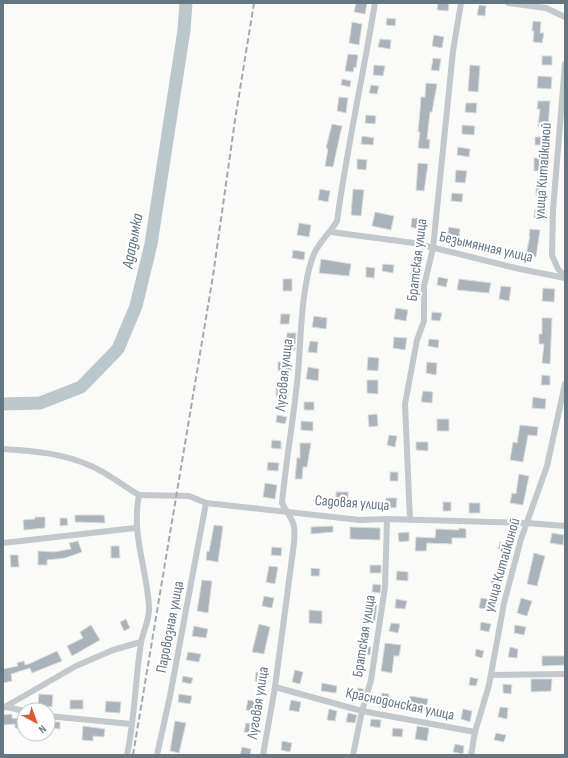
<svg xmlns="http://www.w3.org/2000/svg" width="568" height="758" font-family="'Sofia Sans Condensed',sans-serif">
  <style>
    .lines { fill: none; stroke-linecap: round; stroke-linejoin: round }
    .river { stroke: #bbc7cb; stroke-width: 13 }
    .building { fill: #aab3b9; stroke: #dcdcda }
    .street { stroke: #c3c8cc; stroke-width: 6 }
    .rail { stroke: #a2aab0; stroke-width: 2; stroke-dasharray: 6 3; stroke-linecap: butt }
    .labels { text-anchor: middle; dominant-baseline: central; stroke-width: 4; stroke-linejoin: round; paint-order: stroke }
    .street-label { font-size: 15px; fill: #657683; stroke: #fff }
    .water-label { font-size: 16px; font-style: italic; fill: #60757c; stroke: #fff }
  </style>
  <rect width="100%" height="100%" fill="#fafaf8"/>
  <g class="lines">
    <polyline class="river" points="3,404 40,403 81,387 118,349 136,306 151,244 184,30 186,3"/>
  </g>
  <g class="building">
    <polygon points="356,3 367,3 365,14 354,12"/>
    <polygon points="438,3 449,3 448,11 437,10"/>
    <polygon points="479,5 486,6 485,16 477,15"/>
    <polygon points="387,18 396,19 395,26 386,25"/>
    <polygon points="533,21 541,22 540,33 544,33 542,43 533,42 534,31 532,31"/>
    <polygon points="352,22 362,24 359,45 349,43"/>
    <polygon points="434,35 444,37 442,48 432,46"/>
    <polygon points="380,39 391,40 390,49 378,47"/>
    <polygon points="348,54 358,55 356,68 354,67 353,72 345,71"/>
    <rect x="542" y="56" width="10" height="9"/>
    <polygon points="433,58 441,59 439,71 431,70"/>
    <polygon points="374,65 385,66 383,76 373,75"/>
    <polygon points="470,65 480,66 478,92 468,91"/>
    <polygon points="538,76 552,77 551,89 537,88"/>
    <polygon points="342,79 351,81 350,87 341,85"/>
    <polygon points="426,83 437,84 432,112 430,112 427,139 430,140 429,149 418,148 420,132 418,132 420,111 421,97 425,97"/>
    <polygon points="371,85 379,86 377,94 369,93"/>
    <polygon points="339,97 348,98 346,113 337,111"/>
    <polygon points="538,101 550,101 548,128 538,126 540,109 537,109"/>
    <polygon points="466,103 477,103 476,113 465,112"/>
    <polygon points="366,115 376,116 375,124 365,123"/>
    <polygon points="332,124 342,126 333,167 325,166 328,149 326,148"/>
    <polygon points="462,125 475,126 474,135 462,134"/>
    <polygon points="362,136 374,138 373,145 361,144"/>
    <rect x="535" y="137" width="8" height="8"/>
    <polygon points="458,147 470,149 469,157 457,155"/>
    <rect x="534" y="158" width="13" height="13"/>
    <polygon points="357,159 367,160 366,170 357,169"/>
    <polygon points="418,163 428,164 424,191 416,190"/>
    <polygon points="456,170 467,171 465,183 455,182"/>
    <rect x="536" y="187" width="8" height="9"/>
    <polygon points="320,189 330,191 328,202 318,200"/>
    <polygon points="353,189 364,190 361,216 351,215"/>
    <polygon points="452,193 463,194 462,202 451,201"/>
    <polygon points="535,209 543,210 542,220 534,218"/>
    <polygon points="375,212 394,216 391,230 372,226"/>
    <polygon points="412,218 420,219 418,229 411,227"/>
    <polygon points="299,223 311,225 309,237 297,235"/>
    <polygon points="449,227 460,229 459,239 447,237"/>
    <polygon points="530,229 540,230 536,257 526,255 530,236 529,236"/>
    <polygon points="293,250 305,252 304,260 292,258"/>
    <polygon points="321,259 351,264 349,276 319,273"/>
    <polygon points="383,264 394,265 393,273 382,271"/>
    <polygon points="366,267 375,268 374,278 366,277"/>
    <polygon points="411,272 421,273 420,281 410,280"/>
    <polygon points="438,277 448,279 446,287 437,285"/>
    <rect x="283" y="279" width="9" height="12"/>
    <polygon points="459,279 491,283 489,293 457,290"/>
    <polygon points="501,286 511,287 509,301 499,299"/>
    <polygon points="543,288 555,289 554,302 542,301"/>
    <polygon points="396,308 408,310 406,321 394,319"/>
    <polygon points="432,312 442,313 440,321 431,320"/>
    <polygon points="281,314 290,314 289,324 280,324"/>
    <polygon points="314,316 327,318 326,329 312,327"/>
    <polygon points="542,318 552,318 550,364 542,363 544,344 539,344 539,334 542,334"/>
    <polygon points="287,333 296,333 295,350 286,350"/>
    <polygon points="394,337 407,338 405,350 393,348"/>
    <polygon points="429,339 439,340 438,348 428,346"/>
    <polygon points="310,341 318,342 317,353 308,352"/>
    <polygon points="368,357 379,358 378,371 367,370"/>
    <rect x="278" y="362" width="13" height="9"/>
    <polygon points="427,362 437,363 436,375 426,373"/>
    <polygon points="308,367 319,369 318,381 306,379"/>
    <polygon points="542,375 550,376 550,385 541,385"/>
    <polygon points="367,380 378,380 378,394 367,393"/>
    <rect x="276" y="388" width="12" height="8"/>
    <polygon points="423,391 433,392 432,403 421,402"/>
    <polygon points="533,397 546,399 545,409 532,408"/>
    <rect x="304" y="402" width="10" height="8"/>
    <polygon points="377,414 378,426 369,427 368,415"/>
    <polygon points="277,415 287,417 285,424 276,422"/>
    <rect x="437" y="419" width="12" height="12"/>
    <polygon points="301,421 313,422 313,431 301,430"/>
    <polygon points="520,425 538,427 537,436 528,435 523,462 510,460 513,442 517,443"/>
    <polygon points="389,435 397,436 395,447 387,445"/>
    <polygon points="272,440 281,441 281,449 271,448"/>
    <polygon points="416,442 428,442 428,451 416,450"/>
    <polygon points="300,443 311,443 307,467 303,467 302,479 295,479 297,458 300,458"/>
    <polygon points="268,462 279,463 278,471 267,470"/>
    <rect x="390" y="472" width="8" height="9"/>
    <polygon points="519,474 529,476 523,505 510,503 512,493 516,494"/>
    <polygon points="265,483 277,485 275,499 263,497"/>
    <polygon points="336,492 348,492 348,502 336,501"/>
    <polygon points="386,498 397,498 396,508 385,507"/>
    <rect x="443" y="502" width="8" height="9"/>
    <rect x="469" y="503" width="11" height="10"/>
    <polygon points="75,515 104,515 105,523 75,522"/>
    <polygon points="35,517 45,517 45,528 24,530 23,520 35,519"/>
    <polygon points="60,518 67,518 68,525 60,526"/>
    <polygon points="214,525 223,526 218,562 206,560 207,551 209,552"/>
    <polygon points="333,526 333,532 311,534 311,527"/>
    <polygon points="350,527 380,528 380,540 350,539"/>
    <polygon points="459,528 466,529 466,538 452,538 452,544 427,543 426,551 415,551 416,537 435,538 436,529 459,530"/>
    <polygon points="409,532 409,541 399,542 398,533"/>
    <polygon points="552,533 564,535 563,545 550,543"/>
    <polygon points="78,541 82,552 65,558 47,560 47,565 38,565 38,551 54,552 71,549 69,543"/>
    <polygon points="500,542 509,544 508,552 498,549"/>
    <polygon points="111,546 119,546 120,558 111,558"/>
    <polygon points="272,547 282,548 281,556 271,555"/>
    <polygon points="534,553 545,556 537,586 527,584"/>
    <polygon points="10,555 18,555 19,567 11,567"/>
    <rect x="370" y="565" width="11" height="8"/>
    <polygon points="269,566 278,567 275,584 266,582"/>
    <polygon points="311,568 320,569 319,576 311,576"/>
    <polygon points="397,571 408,572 408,581 396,580"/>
    <polygon points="494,572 502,574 500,585 491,583"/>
    <polygon points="202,580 212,581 208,613 197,611"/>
    <polygon points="373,584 381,585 380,593 372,592"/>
    <polygon points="264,596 274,598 272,608 262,606"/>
    <polygon points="481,598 494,600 493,610 479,608"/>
    <polygon points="521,598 532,601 527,616 517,613"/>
    <polygon points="396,599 407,601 405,609 395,608"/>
    <polygon points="367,603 377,605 375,621 364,619"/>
    <polygon points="309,610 322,611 322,624 309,623"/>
    <polygon points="126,619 130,628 124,631 120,622"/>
    <polygon points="481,622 491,624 489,632 480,630"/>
    <polygon points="391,623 400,624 398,633 389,631"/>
    <polygon points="259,624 270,627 264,654 252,652"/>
    <polygon points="91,625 100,640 72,656 67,646 83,638 80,632"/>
    <polygon points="515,625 526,627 524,635 514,633"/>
    <polygon points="194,626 208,629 206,638 192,636"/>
    <polygon points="385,643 401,645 399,656 394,656 392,673 381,671"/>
    <polygon points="360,646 371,647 370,655 360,654"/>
    <polygon points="510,647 518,649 517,658 508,657"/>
    <polygon points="476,649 484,651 482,658 475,656"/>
    <polygon points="57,651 62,661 32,673 30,668 11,674 12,681 3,683 3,669 18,666 17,663 24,661 25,665 29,664"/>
    <polygon points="188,652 201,654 199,662 186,660"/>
    <polygon points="542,656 565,656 565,665 542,666"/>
    <polygon points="295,670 303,672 300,684 292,682"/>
    <polygon points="256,672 263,673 261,682 255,681"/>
    <polygon points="183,676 193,678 191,684 182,682"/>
    <polygon points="470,677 478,679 476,686 469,685"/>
    <polygon points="531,679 552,679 551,691 531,692"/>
    <polygon points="322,683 337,686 336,693 321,691"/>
    <polygon points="503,684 512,685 511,694 503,693"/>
    <polygon points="358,688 364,689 361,698 356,697"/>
    <polygon points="382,693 389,694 387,704 380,703"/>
    <polygon points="39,694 53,695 52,707 38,705"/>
    <polygon points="179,694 192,696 190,704 178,702"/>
    <polygon points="410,696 428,699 426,710 409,708"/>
    <rect x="70" y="700" width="13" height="9"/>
    <polygon points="248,700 259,702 258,712 246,710"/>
    <polygon points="291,700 301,702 299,712 289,710"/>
    <polygon points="106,701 121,702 120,713 105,712"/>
    <polygon points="500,707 508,708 507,719 498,717"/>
    <polygon points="329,709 337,711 335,721 327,720"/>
    <polygon points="463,709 472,711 470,722 461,719"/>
    <polygon points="348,713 357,715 355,723 346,722"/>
    <polygon points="12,714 12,718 24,719 24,729 15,728 15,724 3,725 3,715"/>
    <polygon points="371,719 381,720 380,728 370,726"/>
    <polygon points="175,721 186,723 179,753 170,751"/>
    <polygon points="51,722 60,722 60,729 51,728"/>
    <polygon points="246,723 255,724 253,733 244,732"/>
    <polygon points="83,726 105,729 104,737 93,736 93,741 82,740"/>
    <polygon points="417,726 429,728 427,741 415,739"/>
    <polygon points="393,728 403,729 402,737 392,736"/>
    <polygon points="496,733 506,735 504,742 494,740"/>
    <polygon points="282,741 292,743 290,752 281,750"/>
    <polygon points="455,744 464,746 463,754 453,752"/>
    <polygon points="242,747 251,749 250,755 240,755"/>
  </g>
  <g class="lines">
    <g class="street">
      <polyline points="508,3 546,8 565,17"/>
      <polyline points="565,64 553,210 552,255 558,269 565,276"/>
      <polyline points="331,232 414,243 520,269 565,278"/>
      <path d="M3 449C33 451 63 453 91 466 108 473 123 486 139 495"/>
      <polyline points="139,495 189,496 206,503 360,520 387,519 527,523 565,526"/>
      <polyline points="410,520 405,404 417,340 424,321 424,286 433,248 453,51 461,3"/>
      <polyline points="3,543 135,528"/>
      <polyline points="491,675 565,674"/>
      <polyline points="275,687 362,711 475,732"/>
      <polyline points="7,707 24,711"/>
      <polyline points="3,708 76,666 113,650 141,642"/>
      <polyline points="48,716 131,724"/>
      <path d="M127 755C135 718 135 680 141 643 143 631 150 619 149 607 147 567 131 536 139 495"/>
      <polyline points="157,755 170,696 206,503"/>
      <path d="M263 755 275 687 294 543C296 520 292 522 282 503 286 460 294 417 298 373 301 338 301 292 312 259 317 243 329 235 337 221 347 148 363 76 375 3"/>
      <polyline points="353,755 362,711 371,680 385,587 387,519"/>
      <polyline points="471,755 475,732 489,685 504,603 521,539 547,466 565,384"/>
    </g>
    <polyline class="rail" points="133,755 213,276 235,120 254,3"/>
  </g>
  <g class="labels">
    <g class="street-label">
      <text transform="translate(543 171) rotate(-86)">улица Китайкиной</text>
      <text transform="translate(486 247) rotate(13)">Безымянная улица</text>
      <text transform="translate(417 260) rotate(-83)">Братская улица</text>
      <text transform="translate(284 375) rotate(-84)">Луговая улица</text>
      <text transform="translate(352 503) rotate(4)">Садовая улица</text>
      <text transform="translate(502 565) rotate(-74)">улица Китайкиной</text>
      <text transform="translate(170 627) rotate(-79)">Паровозная улица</text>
      <text transform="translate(364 636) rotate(-81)">Братская улица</text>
      <text transform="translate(258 703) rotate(-81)">Луговая улица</text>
      <text transform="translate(400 704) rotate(12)">Краснодонская улица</text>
    </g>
    <g class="water-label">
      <text transform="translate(133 241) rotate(-79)">Ададымка</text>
    </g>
  </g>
  <rect width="568" height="758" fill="none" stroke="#657683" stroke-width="8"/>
  <g transform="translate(36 722) rotate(139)"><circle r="19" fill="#ffffff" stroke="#c1c8cd"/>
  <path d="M0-3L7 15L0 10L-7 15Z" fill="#e4572e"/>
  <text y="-6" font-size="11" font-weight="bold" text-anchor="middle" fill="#657683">N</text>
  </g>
</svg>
